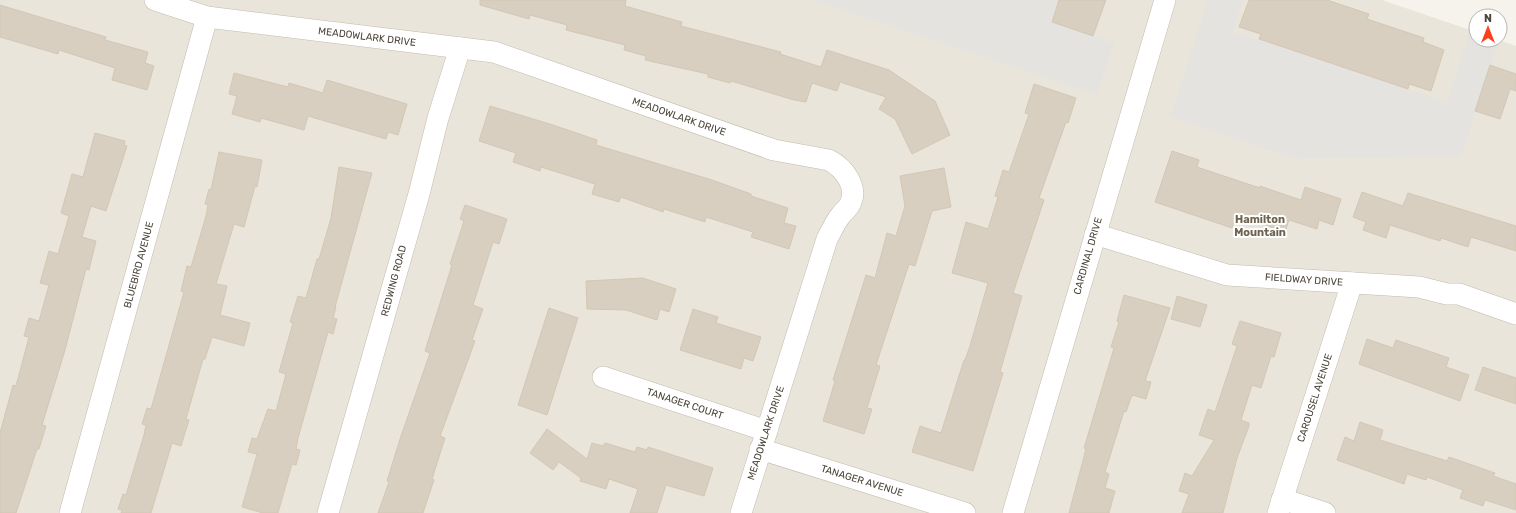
<svg xmlns="http://www.w3.org/2000/svg" width="1516" height="513" font-family="Rubik,sans-serif">
  <style>
    .residential { fill: #eae5da }
    .parking { fill: #e5e3e0 }
    .building { fill: #d8cfc1; stroke: #d3c7b4 }
    .lines { fill: none; stroke-linecap: round; stroke-linejoin: round }
    .street-casing { stroke: #c2bbae; stroke-width: 22 }
    .street { stroke: #fff; stroke-width: 21 }
    .labels { text-anchor: middle; dominant-baseline: central; stroke-width: 4; stroke-linejoin: round; paint-order: stroke }
    .street-label { font-size: 10px; fill: #4b4439; stroke: #fff }
    .neighbourhood-label { font-size: 11px; font-weight: bold; fill: #6e6250; stroke: #fff }
  </style>
  <rect width="100%" height="100%" fill="#f6f3ec"/>
  <polygon class="residential" points="0,0 1382,0 1476,32 1476,40 1499,40 1516,46 1516,513 0,513"/>
  <g class="parking">
    <polygon points="811,0 1059,0 1052,22 1114,43 1097,95"/>
    <polygon points="1208,0 1243,0 1233,32 1447,102 1469,34 1476,37 1476,40 1486,40 1498,44 1461,156 1295,159 1170,117"/>
  </g>
  <g class="building">
    <polygon points="480,0 626,0 625,6 682,22 681,26 781,52 780,54 821,67 827,50 889,70 935,101 950,135 912,154 895,119 879,109 886,97 840,82 837,91 812,83 806,102 794,100 731,81 730,83 708,77 708,74 645,60 646,56 624,50 625,45 566,30 567,25 530,15 529,19 480,5"/>
    <polygon points="1059,0 1106,0 1093,36 1052,22"/>
    <polygon points="1249,0 1327,0 1369,14 1367,19 1424,38 1423,42 1444,50 1431,91 1409,84 1408,89 1259,39 1261,34 1239,27"/>
    <polygon points="0,5 106,37 105,40 148,52 145,63 154,66 147,90 112,80 115,68 59,50 58,54 0,37"/>
    <polygon points="1490,65 1516,74 1516,91 1510,89 1500,119 1475,111"/>
    <polygon points="234,73 288,87 289,83 323,93 327,80 407,104 398,135 388,132 386,139 308,116 304,130 261,118 260,122 232,114 237,96 229,94"/>
    <polygon points="1034,84 1076,98 1068,123 1066,122 1039,198 1044,200 1013,293 1022,296 1000,372 1003,373 973,471 912,452 920,426 941,433 964,360 965,360 970,346 988,283 952,273 966,222 988,229 998,197 995,196 1003,170 1009,172 1029,114 1025,113"/>
    <polygon points="490,106 550,124 597,140 596,145 712,180 751,194 751,196 788,208 784,223 796,226 789,249 751,237 753,232 706,217 705,222 664,209 663,212 621,197 619,202 592,194 595,184 541,167 540,171 513,162 516,153 479,141"/>
    <polygon points="95,133 125,141 124,145 127,146 106,211 91,206 82,237 96,241 89,270 86,269 65,350 42,425 46,426 39,449 37,449 16,513 0,513 0,433 13,385 16,386 29,337 24,336 29,318 39,321 49,285 40,283 49,251 58,254 69,216 61,213 72,174 83,177"/>
    <polygon points="1172,151 1199,160 1197,167 1260,188 1260,186 1301,200 1305,187 1341,199 1333,225 1319,220 1317,229 1289,220 1285,232 1236,215 1232,228 1155,202"/>
    <polygon points="219,152 262,160 257,187 255,186 244,227 234,224 216,284 227,286 220,315 250,323 244,346 212,337 205,359 203,359 186,419 189,420 181,446 172,443 151,513 121,513 122,510 118,509 123,494 126,495 144,435 146,425 142,424 147,408 151,409 184,292 181,291 187,266 191,267 206,216 208,205 205,204 209,189 211,190"/>
    <polygon points="339,167 372,173 335,307 336,307 333,318 337,319 333,334 328,332 298,438 296,449 300,450 296,465 292,464 278,513 263,513 242,507 257,454 248,452 252,438 257,439 268,409 276,411 286,374 279,372 293,323 290,322 298,296 306,298 317,259 319,259 331,218"/>
    <polygon points="944,168 951,207 932,211 915,266 909,264 876,365 880,366 867,408 872,409 864,434 823,421 835,381 833,380 866,275 875,278 887,233 896,236 905,206 900,176"/>
    <polygon points="1362,192 1403,206 1408,193 1516,226 1516,251 1471,237 1468,247 1441,238 1440,241 1390,225 1386,238 1363,230 1366,222 1353,217"/>
    <polygon points="465,205 507,219 499,244 493,242 473,305 483,309 472,340 475,341 440,436 445,438 432,479 434,480 423,513 378,513 389,482 387,481 400,439 430,353 425,351 452,265 450,264 464,221 460,219"/>
    <polygon points="643,278 676,289 669,312 660,309 657,320 626,310 587,309 586,281"/>
    <polygon points="1124,295 1170,308 1145,381 1151,382 1146,399 1132,395 1126,412 1124,411 1105,472 1109,474 1105,488 1115,491 1109,513 1069,513 1086,449 1084,448 1114,348 1111,347 1119,322 1117,321"/>
    <polygon points="1177,296 1207,305 1200,327 1171,319"/>
    <polygon points="549,308 578,318 547,415 518,405"/>
    <polygon points="693,309 718,317 716,323 761,337 753,361 744,358 741,369 680,350"/>
    <polygon points="1240,321 1281,333 1274,357 1271,356 1261,388 1252,385 1241,420 1249,423 1249,426 1237,458 1223,513 1182,513 1189,494 1179,491 1185,473 1192,476 1214,440 1199,435 1208,409 1215,412 1237,346 1232,344"/>
    <polygon points="1367,339 1393,348 1396,340 1449,358 1446,367 1469,375 1460,401 1359,364"/>
    <polygon points="1483,367 1516,378 1516,404 1475,390"/>
    <polygon points="1360,422 1383,430 1380,440 1447,461 1449,457 1495,473 1493,476 1516,484 1516,510 1485,500 1483,506 1460,498 1463,490 1427,477 1426,480 1407,474 1404,484 1337,460 1345,437 1354,441"/>
    <polygon points="547,429 587,459 592,443 603,446 605,443 635,452 637,447 647,450 648,447 713,468 704,496 666,485 657,513 630,513 638,489 609,479 606,489 580,481 581,478 559,462 553,470 530,453"/>
  </g>
  <g class="lines">
    <defs>
      <g id="street">
        <path d="M155 0 207 17 494 52 774 150 829 160C844 168 860 188 849 206 847 209 843 212 841 215 835 222 831 232 827 239L741 513"/>
        <polyline points="1095,234 1227,275 1419,287 1447,294 1459,294 1516,314"/>
        <polyline points="603,377 767,431"/>
        <polyline points="760,449 965,513"/>
        <polyline points="1282,499 1325,513"/>
        <polyline points="70,513 207,17"/>
        <polyline points="328,513 419,194 438,118 460,48"/>
        <polyline points="1013,513 1165,0"/>
        <polyline points="1278,513 1352,283"/>
      </g>
    </defs>
    <use href="#street" class="street-casing"/>
    <use href="#street" class="street"/>
  </g>
  <g class="labels">
    <g class="street-label">
      <text transform="translate(367 37) rotate(7)">MEADOWLARK DRIVE</text>
      <text transform="translate(679 117) rotate(19)">MEADOWLARK DRIVE</text>
      <text transform="translate(1088 256) rotate(-74)">CARDINAL DRIVE</text>
      <text transform="translate(139 265) rotate(-75)">BLUEBIRD AVENUE</text>
      <text transform="translate(1304 280) rotate(4)">FIELDWAY DRIVE</text>
      <text transform="translate(394 281) rotate(-75)">REDWING ROAD</text>
      <text transform="translate(1315 398) rotate(-72)">CAROUSEL AVENUE</text>
      <text transform="translate(685 404) rotate(18)">TANAGER COURT</text>
      <text transform="translate(766 433) rotate(-72)">MEADOWLARK DRIVE</text>
      <text transform="translate(862 481) rotate(17)">TANAGER AVENUE</text>
    </g>
    <g class="neighbourhood-label">
      <text x="1260" y="219">Hamilton<tspan x="1260" dy="13">Mountain</tspan></text>
    </g>
  </g>
  <g transform="translate(1488 28)"><circle r="19" fill="#ffffff" stroke="#b7b4b0"/>
  <path d="M0-3L7 15L0 10L-7 15Z" fill="#fc3f1d"/>
  <text y="-6" font-size="11" font-weight="bold" text-anchor="middle" fill="#4b4439">N</text>
  </g>
</svg>
